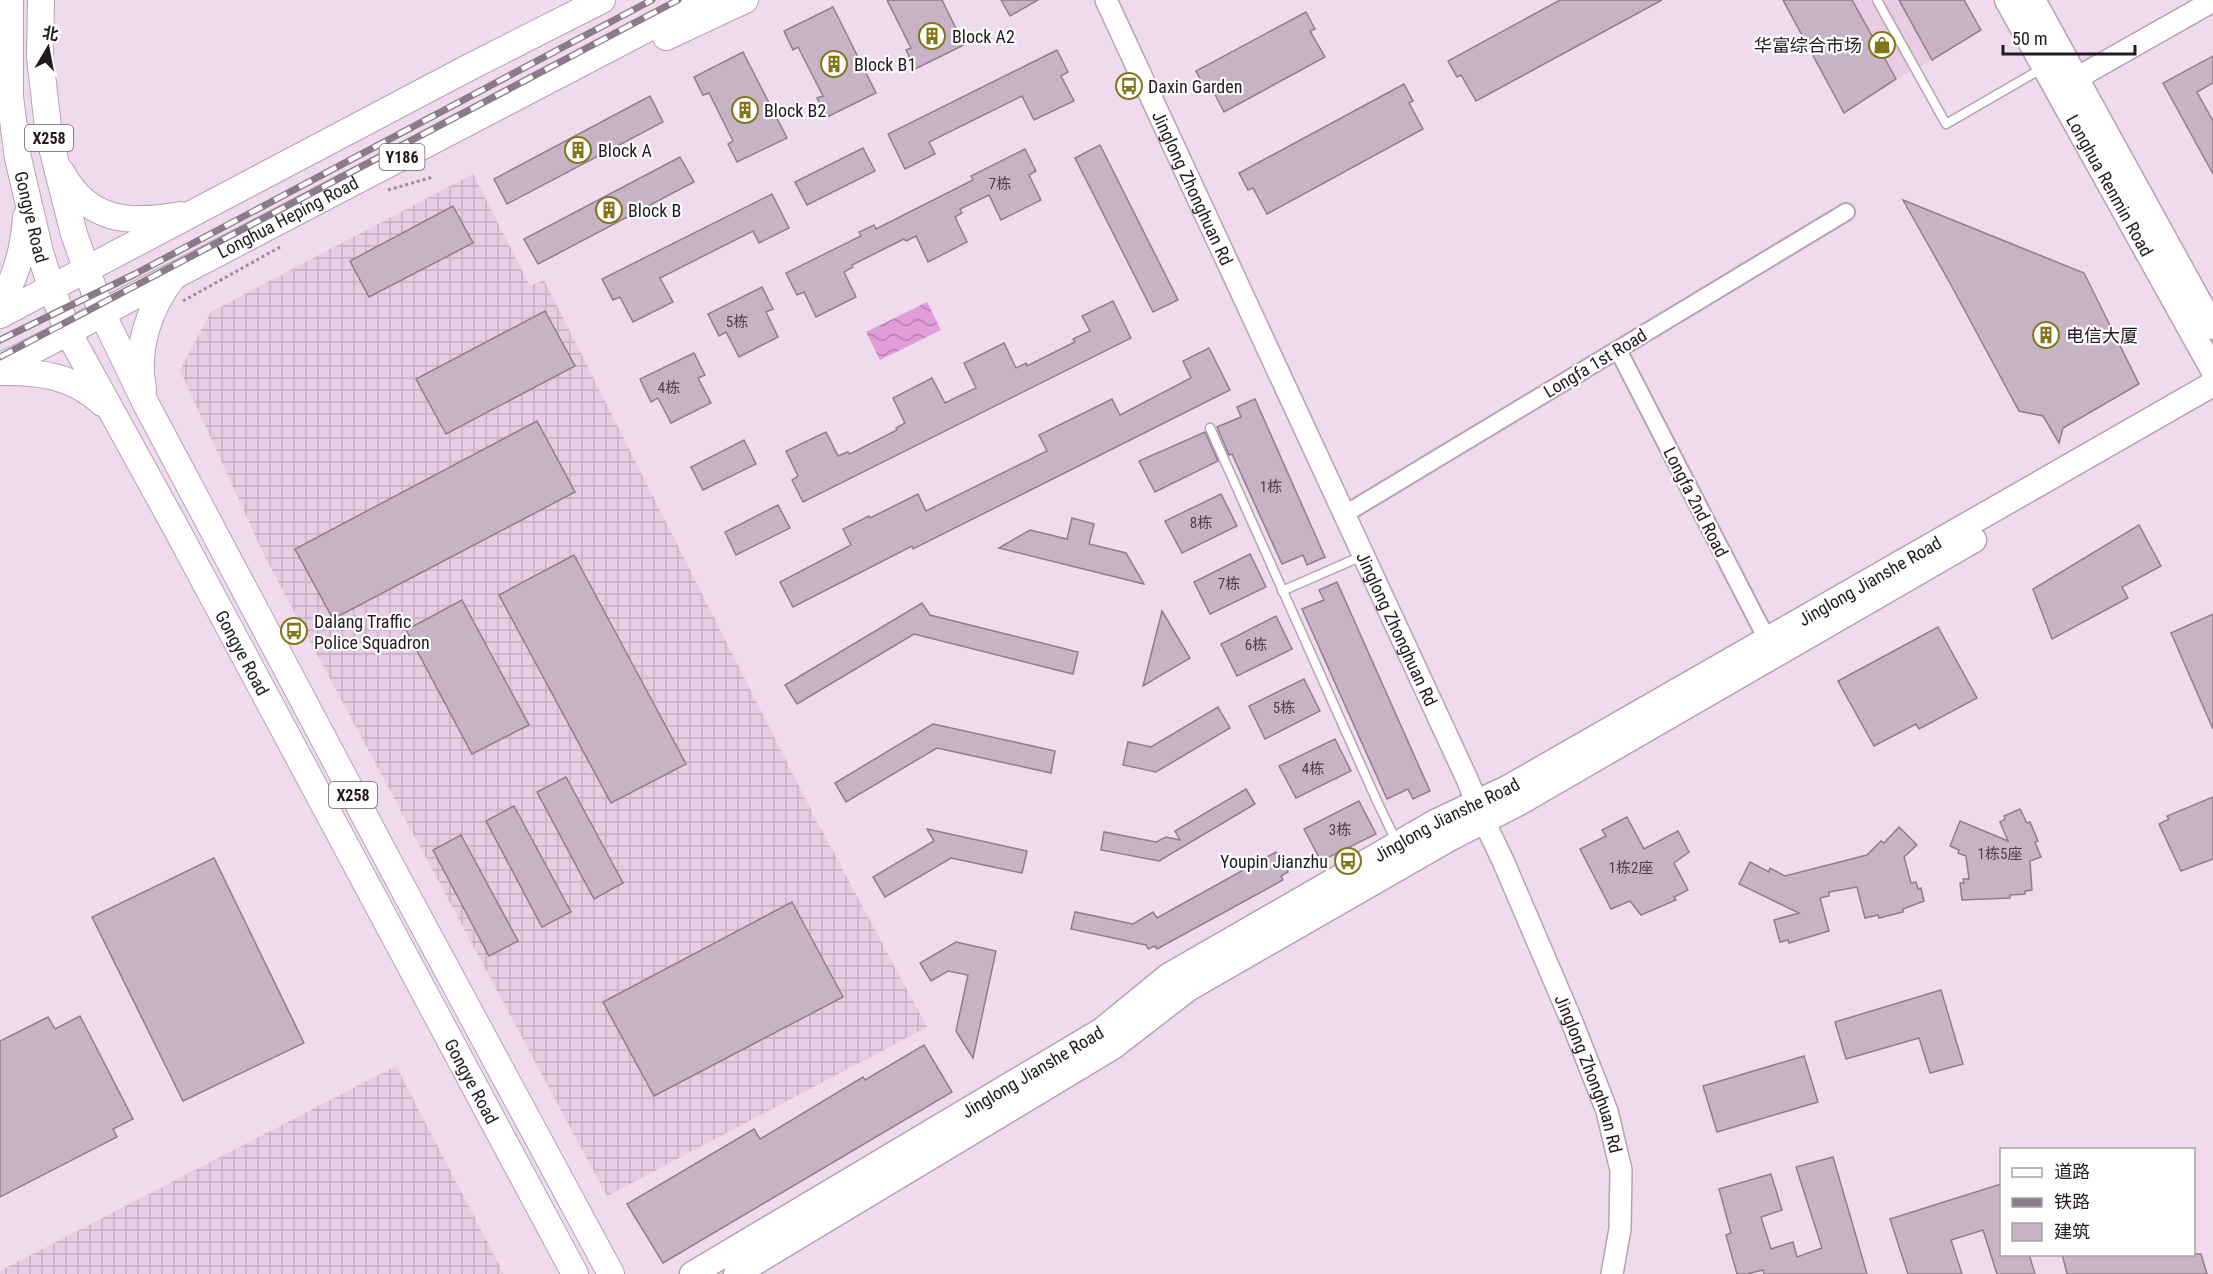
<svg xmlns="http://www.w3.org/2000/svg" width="2213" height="1274" font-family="'Roboto Condensed','Noto Sans SC',sans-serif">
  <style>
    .built { fill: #e7cce4 }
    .industrial { fill: url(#industrial-grid) }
    .water { fill: url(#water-waves) }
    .building { fill: #c7b3c5; stroke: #907d8e; stroke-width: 1.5 }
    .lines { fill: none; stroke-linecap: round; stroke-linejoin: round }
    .service-casing { stroke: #b6a2b3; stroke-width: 11 }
    .minor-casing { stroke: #b6a2b3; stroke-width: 20 }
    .tertiary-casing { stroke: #b6a2b3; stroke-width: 24 }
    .secondary-casing { stroke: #b6a2b3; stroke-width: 27 }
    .primary-casing { stroke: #b6a2b3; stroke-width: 28 }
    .path { stroke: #9c8c9a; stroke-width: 3; stroke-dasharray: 3 3; stroke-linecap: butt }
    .service { stroke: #fff; stroke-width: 8 }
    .minor { stroke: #fff; stroke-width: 16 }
    .tertiary { stroke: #fff; stroke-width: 21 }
    .secondary { stroke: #fff; stroke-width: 24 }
    .primary { stroke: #fff; stroke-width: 26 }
    .rail-casing { stroke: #8a7b88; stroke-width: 7 }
    .rail { stroke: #fff; stroke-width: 4.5; stroke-dasharray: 14; stroke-linecap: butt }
    .labels { text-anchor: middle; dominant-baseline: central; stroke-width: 4.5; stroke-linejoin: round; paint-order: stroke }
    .number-label { font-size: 15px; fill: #4b404a }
    .shield { fill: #fff; stroke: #645f64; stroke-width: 1.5 }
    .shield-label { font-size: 16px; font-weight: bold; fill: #221a21 }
    .poi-label { font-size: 18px; fill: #221a21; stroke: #fff; text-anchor: start }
    .street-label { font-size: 18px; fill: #221a21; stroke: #fff }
  </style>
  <defs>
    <pattern id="industrial-grid" width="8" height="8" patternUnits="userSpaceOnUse" patternTransform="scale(1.5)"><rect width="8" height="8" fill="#e7cce4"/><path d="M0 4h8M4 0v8" fill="none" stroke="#c6afc3"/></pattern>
    <pattern id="water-waves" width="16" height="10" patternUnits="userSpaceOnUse" patternTransform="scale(1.5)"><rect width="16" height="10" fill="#e09dda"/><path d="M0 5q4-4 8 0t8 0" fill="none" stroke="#b57fb0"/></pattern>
  </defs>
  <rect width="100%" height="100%" fill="#f0dbee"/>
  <polygon class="built" points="1783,0 1964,0 1981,30 1932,60 1896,79 1844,113"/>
  <g class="industrial">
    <polygon points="473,174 530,286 544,280 814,816 927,1027 607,1196 265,557 180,370 211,312"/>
    <polygon points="396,1066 504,1274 0,1274 0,1271"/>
  </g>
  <polygon class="water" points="927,302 941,330 880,360 866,332"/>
  <g class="building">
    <polygon points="887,0 942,0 964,45 915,69 906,50 911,48"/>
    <polygon points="1001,0 1038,0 1010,16"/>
    <polygon points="1560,0 1662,0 1476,101 1461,75 1457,77 1448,61"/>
    <polygon points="1783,0 1852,0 1896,79 1844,113"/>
    <polygon points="1899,0 1964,0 1981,30 1932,60"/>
    <polygon points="833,7 876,93 827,117 817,98 823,96 798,47 793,50 784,31"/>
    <polygon points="1306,12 1315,29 1310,31 1325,57 1224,112 1210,85 1205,88 1196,71"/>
    <polygon points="1057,50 1068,72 1061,76 1074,101 1034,120 1022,96 929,142 935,154 905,169 888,134"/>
    <polygon points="743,52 787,138 737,162 728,144 733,141 709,93 703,95 694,77"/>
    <polygon points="2213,56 2213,83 2197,92 2213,121 2213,174 2163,83"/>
    <polygon points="1404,84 1413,101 1409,103 1423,129 1267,214 1253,188 1248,190 1239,173"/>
    <polygon points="650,96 663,122 507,204 494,179"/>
    <polygon points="1100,145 1178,300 1153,312 1075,158"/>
    <polygon points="863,148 875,171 807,205 795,182"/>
    <polygon points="1025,149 1036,171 1029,175 1041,200 1001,220 989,195 960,209 962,213 955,217 967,242 928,262 916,236 906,241 904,239 852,265 853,267 844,272 856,297 816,317 804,292 797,295 786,273 861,236 859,232 874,225 876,229 973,180 971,176"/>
    <polygon points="680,157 694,182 538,264 524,239"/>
    <polygon points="772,194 789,228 759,243 753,231 660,278 673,302 633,322 620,297 613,300 602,279"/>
    <polygon points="1903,200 2084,273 2139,384 2063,428 2059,443 2043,416 2019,411 1951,285"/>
    <polygon points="453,206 473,243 369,297 350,261"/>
    <polygon points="762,287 773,309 766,312 778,337 739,357 726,332 719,336 708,314"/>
    <polygon points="1113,301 1131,338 803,502 792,480 798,476 786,451 826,432 838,456 848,452 850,454 897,430 896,428 905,423 893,398 932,378 945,403 976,388 964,363 1004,343 1016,368 1026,363 1027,366 1075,342 1073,339 1090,331 1082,316"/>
    <polygon points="545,311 575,366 446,434 416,379"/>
    <polygon points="1209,348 1230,390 913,549 912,546 793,607 780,582 851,545 843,529 869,516 870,518 918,494 926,511 1047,451 1039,435 1112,399 1120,415 1191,378 1183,361"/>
    <polygon points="694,353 705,375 698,378 711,403 671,423 658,398 651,402 640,379"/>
    <polygon points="1255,399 1325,557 1307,565 1303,555 1282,564 1232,454 1229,455 1217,427 1241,417 1237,407"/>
    <polygon points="537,421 575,492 333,619 295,549"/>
    <polygon points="1205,432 1218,461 1155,492 1139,461"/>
    <polygon points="744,440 756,464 703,490 691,467"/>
    <polygon points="1221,494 1237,526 1182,553 1165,521"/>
    <polygon points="778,505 790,528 736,555 725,532"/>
    <polygon points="1072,518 1094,524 1089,544 1126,553 1144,584 999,548 1030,530 1067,539"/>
    <polygon points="2139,525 2161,566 2122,587 2128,598 2052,639 2033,589"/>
    <polygon points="1250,554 1266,587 1210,614 1194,582"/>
    <polygon points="574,555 686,764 611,803 499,595"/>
    <polygon points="1337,582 1430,791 1413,799 1408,789 1387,799 1302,609 1324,600 1319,590"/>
    <polygon points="462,600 529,725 472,754 406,630"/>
    <polygon points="922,603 930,615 1078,652 1073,674 914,634 797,704 785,685"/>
    <polygon points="1162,611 1190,658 1143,686"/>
    <polygon points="2213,614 2213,729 2171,633"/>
    <polygon points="1276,616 1292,649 1237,676 1221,644"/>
    <polygon points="1938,627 1977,698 1919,729 1916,724 1874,746 1838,681"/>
    <polygon points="1304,679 1320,711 1265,739 1249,706"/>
    <polygon points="1218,707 1230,728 1156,772 1123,765 1128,742 1151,747"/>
    <polygon points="933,724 1055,751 1051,773 937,748 846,802 835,783"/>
    <polygon points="1335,739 1351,771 1296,798 1279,766"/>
    <polygon points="566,777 623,883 594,899 537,792"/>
    <polygon points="1246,789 1255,804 1159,861 1101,850 1104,832 1156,842 1166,837 1180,840 1175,831"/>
    <polygon points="2213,797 2213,859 2181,871 2159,824 2169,819 2167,816"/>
    <polygon points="1359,801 1376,834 1321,861 1304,829"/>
    <polygon points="514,806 571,912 542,927 486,821"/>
    <polygon points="2020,809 2027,823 2030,822 2038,841 2035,842 2041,857 2030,861 2032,890 2025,891 2025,894 2010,895 2010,898 1962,900 1960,883 1964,883 1963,879 1969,879 1966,856 1958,853 1959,850 1950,846 1960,821 2008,841 2000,822 2005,819 2004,816"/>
    <polygon points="1627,817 1644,849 1678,831 1689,852 1674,863 1688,890 1674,897 1676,900 1641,915 1630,901 1611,909 1580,849 1606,836 1602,830"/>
    <polygon points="1899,827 1917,845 1904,857 1911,883 1916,882 1918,889 1921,888 1924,901 1903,909 1903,912 1879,918 1878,915 1865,918 1857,887 1829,892 1829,896 1820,898 1829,931 1789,943 1788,940 1780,942 1774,920 1799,913 1739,884 1750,862 1769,872 1770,868 1785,876 1867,855 1881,841 1884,843"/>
    <polygon points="927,829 1027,851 1022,873 951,858 885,897 873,877 934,841"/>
    <polygon points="461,835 518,941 489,956 433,850"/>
    <polygon points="1276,852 1288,872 1281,876 1283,880 1157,949 1155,946 1148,949 1146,945 1071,929 1075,912 1133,924 1153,912 1157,918"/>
    <polygon points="214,858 304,1043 183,1101 92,917"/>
    <polygon points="792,902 843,997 654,1096 603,1002"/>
    <polygon points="956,942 996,951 973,1058 956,1031 968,975 948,971 931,981 920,963"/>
    <polygon points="1941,990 1963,1064 1930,1073 1919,1038 1846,1059 1835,1022"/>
    <polygon points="80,1016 133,1119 113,1129 117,1137 0,1197 0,1041 48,1017 55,1029"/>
    <polygon points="924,1045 952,1092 663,1263 627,1204 754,1129 760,1139 863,1077 865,1080"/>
    <polygon points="1804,1056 1818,1102 1717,1132 1703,1086"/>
    <polygon points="1833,1157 1867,1274 1764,1274 1763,1270 1747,1274 1737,1274 1726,1235 1731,1233 1719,1189 1771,1174 1782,1210 1761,1217 1771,1249 1793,1242 1797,1257 1822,1248 1796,1167"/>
    <polygon points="2001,1184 2001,1254 2029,1254 2035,1274 1997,1274 1983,1230 1951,1240 1962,1274 1908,1274 1890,1219"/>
    <polygon points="2062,1254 2201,1254 2207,1274 2067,1274"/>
  </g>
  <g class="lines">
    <defs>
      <g id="service">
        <polyline points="1877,0 1946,124 2043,68"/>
        <polyline points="1210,428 1376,799 1397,843"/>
        <polyline points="1282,591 1362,556"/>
      </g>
      <g id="minor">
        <polyline points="1618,350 1772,649"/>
        <polyline points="1345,514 1846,212"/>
      </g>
      <g id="tertiary">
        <path id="s1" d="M1106 0 1467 779 1484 821 1504 863 1572 1022 1607 1111 1621 1170 1620 1229 1612 1274"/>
        <polyline points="2077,78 2213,1"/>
      </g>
      <g id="secondary">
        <path id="s2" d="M2007 0 2213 370"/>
        <polyline points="2033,0 2213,327"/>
        <path id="s3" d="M692 1274 1102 1030 1168 976 1437 821 1509 787 2213 384"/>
        <polyline points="736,1274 1113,1047 1188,989 1449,839 1519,803 1974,540"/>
      </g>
      <g id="primary">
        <path id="s4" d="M10 0V97L18 158 40 252 51 287 68 332 176 528 575 1274"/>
        <polyline points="41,0 40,57 49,136 74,234 102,313 146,404 390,864 611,1274"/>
        <polyline points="666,37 745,0"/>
        <path d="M62 173C88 222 131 224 180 215"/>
        <path d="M0 303C16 278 24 247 26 217"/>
        <polyline points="0,315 466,69 602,0"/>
        <path id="s5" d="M0 366C60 340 114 304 174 276L702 0"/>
        <path d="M0 372C38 371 74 376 102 403"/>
        <path d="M143 389C135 349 149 307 174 276"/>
      </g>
    </defs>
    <use href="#service" class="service-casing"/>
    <use href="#minor" class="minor-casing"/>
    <use href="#tertiary" class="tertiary-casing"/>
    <use href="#secondary" class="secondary-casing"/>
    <use href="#primary" class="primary-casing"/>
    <g class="path">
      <polyline points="388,190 433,177"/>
      <polyline points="183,301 282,246"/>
    </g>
    <use href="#service" class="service"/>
    <use href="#minor" class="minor"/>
    <use href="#tertiary" class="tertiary"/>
    <use href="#secondary" class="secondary"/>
    <use href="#primary" class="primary"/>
    <defs>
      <g id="rail">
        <polyline points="0,340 135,274 652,0"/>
        <polyline points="0,357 678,0"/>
      </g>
    </defs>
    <use href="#rail" class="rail-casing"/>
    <use href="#rail" class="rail"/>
  </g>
  <defs>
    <symbol id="building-ring" viewBox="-11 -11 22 22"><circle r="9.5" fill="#fff" stroke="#82761a" stroke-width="1.5"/><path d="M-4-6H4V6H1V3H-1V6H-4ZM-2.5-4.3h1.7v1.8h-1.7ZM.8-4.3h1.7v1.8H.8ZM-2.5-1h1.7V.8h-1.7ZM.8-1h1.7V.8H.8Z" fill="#82761a"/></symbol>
    <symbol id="shop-ring" viewBox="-11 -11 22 22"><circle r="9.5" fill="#fff" stroke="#82761a" stroke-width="1.5"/><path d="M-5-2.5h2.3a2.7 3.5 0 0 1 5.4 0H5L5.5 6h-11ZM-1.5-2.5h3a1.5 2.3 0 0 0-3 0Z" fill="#82761a"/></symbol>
    <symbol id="bus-ring" viewBox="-11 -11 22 22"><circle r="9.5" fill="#fff" stroke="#82761a" stroke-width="1.5"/><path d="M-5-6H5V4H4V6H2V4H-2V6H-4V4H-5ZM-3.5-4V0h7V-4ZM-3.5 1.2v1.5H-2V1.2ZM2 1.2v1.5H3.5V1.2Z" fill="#82761a"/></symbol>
  </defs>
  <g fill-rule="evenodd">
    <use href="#building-ring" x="917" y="21" width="30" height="30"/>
    <use href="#shop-ring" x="1867" y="30" width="30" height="30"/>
    <use href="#building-ring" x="819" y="49" width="30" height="30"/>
    <use href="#bus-ring" x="1114" y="71" width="30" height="30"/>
    <use href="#building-ring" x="730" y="95" width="30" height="30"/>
    <use href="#building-ring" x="563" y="135" width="30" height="30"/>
    <use href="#building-ring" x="594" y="195" width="30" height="30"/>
    <use href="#building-ring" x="2031" y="320" width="30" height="30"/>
    <use href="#bus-ring" x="279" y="616" width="30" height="30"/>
    <use href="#bus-ring" x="1333" y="846" width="30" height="30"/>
  </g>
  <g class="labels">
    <g class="number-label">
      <text x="1000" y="184">7栋</text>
      <text x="737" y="322">5栋</text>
      <text x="669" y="388">4栋</text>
      <text x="1271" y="487">1栋</text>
      <text x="1201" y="523">8栋</text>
      <text x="1229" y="584">7栋</text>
      <text x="1256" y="645">6栋</text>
      <text x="1284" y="708">5栋</text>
      <text x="1313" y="769">4栋</text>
      <text x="1340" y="830">3栋</text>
      <text x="2000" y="854">1栋5座</text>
      <text x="1631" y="868">1栋2座</text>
    </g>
    <g class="shield">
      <rect x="25" y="125" width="48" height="26" rx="4.5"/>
      <rect x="379.5" y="144" width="45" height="26" rx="4.5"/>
      <rect x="329" y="782" width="48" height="26" rx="4.5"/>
    </g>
    <g class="shield-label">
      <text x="49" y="138">X258</text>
      <text x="402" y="157">Y186</text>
      <text x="353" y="795">X258</text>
    </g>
    <g class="poi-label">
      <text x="952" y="36">Block A2</text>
      <text x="1862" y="45" text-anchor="end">华富综合市场</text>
      <text x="854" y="64">Block B1</text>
      <text x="1148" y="86">Daxin Garden</text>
      <text x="764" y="110">Block B2</text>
      <text x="598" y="150">Block A</text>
      <text x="628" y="210">Block B</text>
      <text x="2066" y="335">电信大厦</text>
      <text x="314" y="621">Dalang Traffic<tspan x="314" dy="21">Police Squadron</tspan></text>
      <text x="1328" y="861" text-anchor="end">Youpin Jianzhu</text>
    </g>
    <g class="street-label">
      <text stroke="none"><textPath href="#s2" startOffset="212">Longhua Renmin Road</textPath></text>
      <text stroke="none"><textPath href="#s1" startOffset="207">Jinglong Zhonghuan Rd</textPath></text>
      <text stroke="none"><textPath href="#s4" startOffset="219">Gongye Road</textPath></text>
      <text stroke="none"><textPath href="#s5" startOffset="324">Longhua Heping Road</textPath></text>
      <text transform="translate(1595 363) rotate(-31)">Longfa 1st Road</text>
      <text transform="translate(1696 502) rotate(63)">Longfa 2nd Road</text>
      <text stroke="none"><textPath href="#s3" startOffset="1368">Jinglong Jianshe Road</textPath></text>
      <text stroke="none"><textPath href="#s1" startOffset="693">Jinglong Zhonghuan Rd</textPath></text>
      <text stroke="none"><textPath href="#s4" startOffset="705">Gongye Road</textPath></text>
      <text stroke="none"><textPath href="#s3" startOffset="882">Jinglong Jianshe Road</textPath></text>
      <text stroke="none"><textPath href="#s3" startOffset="396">Jinglong Jianshe Road</textPath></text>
      <text stroke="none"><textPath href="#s1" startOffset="1178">Jinglong Zhonghuan Rd</textPath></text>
      <text stroke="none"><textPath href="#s4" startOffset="1191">Gongye Road</textPath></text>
    </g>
  </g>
  <rect x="2000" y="1148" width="195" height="108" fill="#ffffff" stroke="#a7a3a6" stroke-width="1.5"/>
  <rect x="2012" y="1168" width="30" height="9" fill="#ffffff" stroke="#a7a3a6" stroke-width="1.5"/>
  <text x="2054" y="1178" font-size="18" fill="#221a21">道路</text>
  <rect x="2012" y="1198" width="30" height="9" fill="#8a7b88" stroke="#a7a3a6" stroke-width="1.5"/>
  <text x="2054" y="1208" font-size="18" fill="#221a21">铁路</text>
  <rect x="2012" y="1223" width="30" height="18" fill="#c7b3c5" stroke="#a7a3a6" stroke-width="1.5"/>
  <text x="2054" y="1238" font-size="18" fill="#221a21">建筑</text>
  <g transform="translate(48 48) rotate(10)" stroke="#ffffff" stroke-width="4.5" paint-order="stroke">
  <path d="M0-4.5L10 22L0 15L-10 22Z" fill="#221a21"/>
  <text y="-9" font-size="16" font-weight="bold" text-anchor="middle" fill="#221a21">北</text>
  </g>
  <path d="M2003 45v9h132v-9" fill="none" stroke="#221a21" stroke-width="3"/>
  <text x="2012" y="45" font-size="18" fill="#221a21" stroke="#ffffff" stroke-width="4.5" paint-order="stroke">50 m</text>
</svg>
